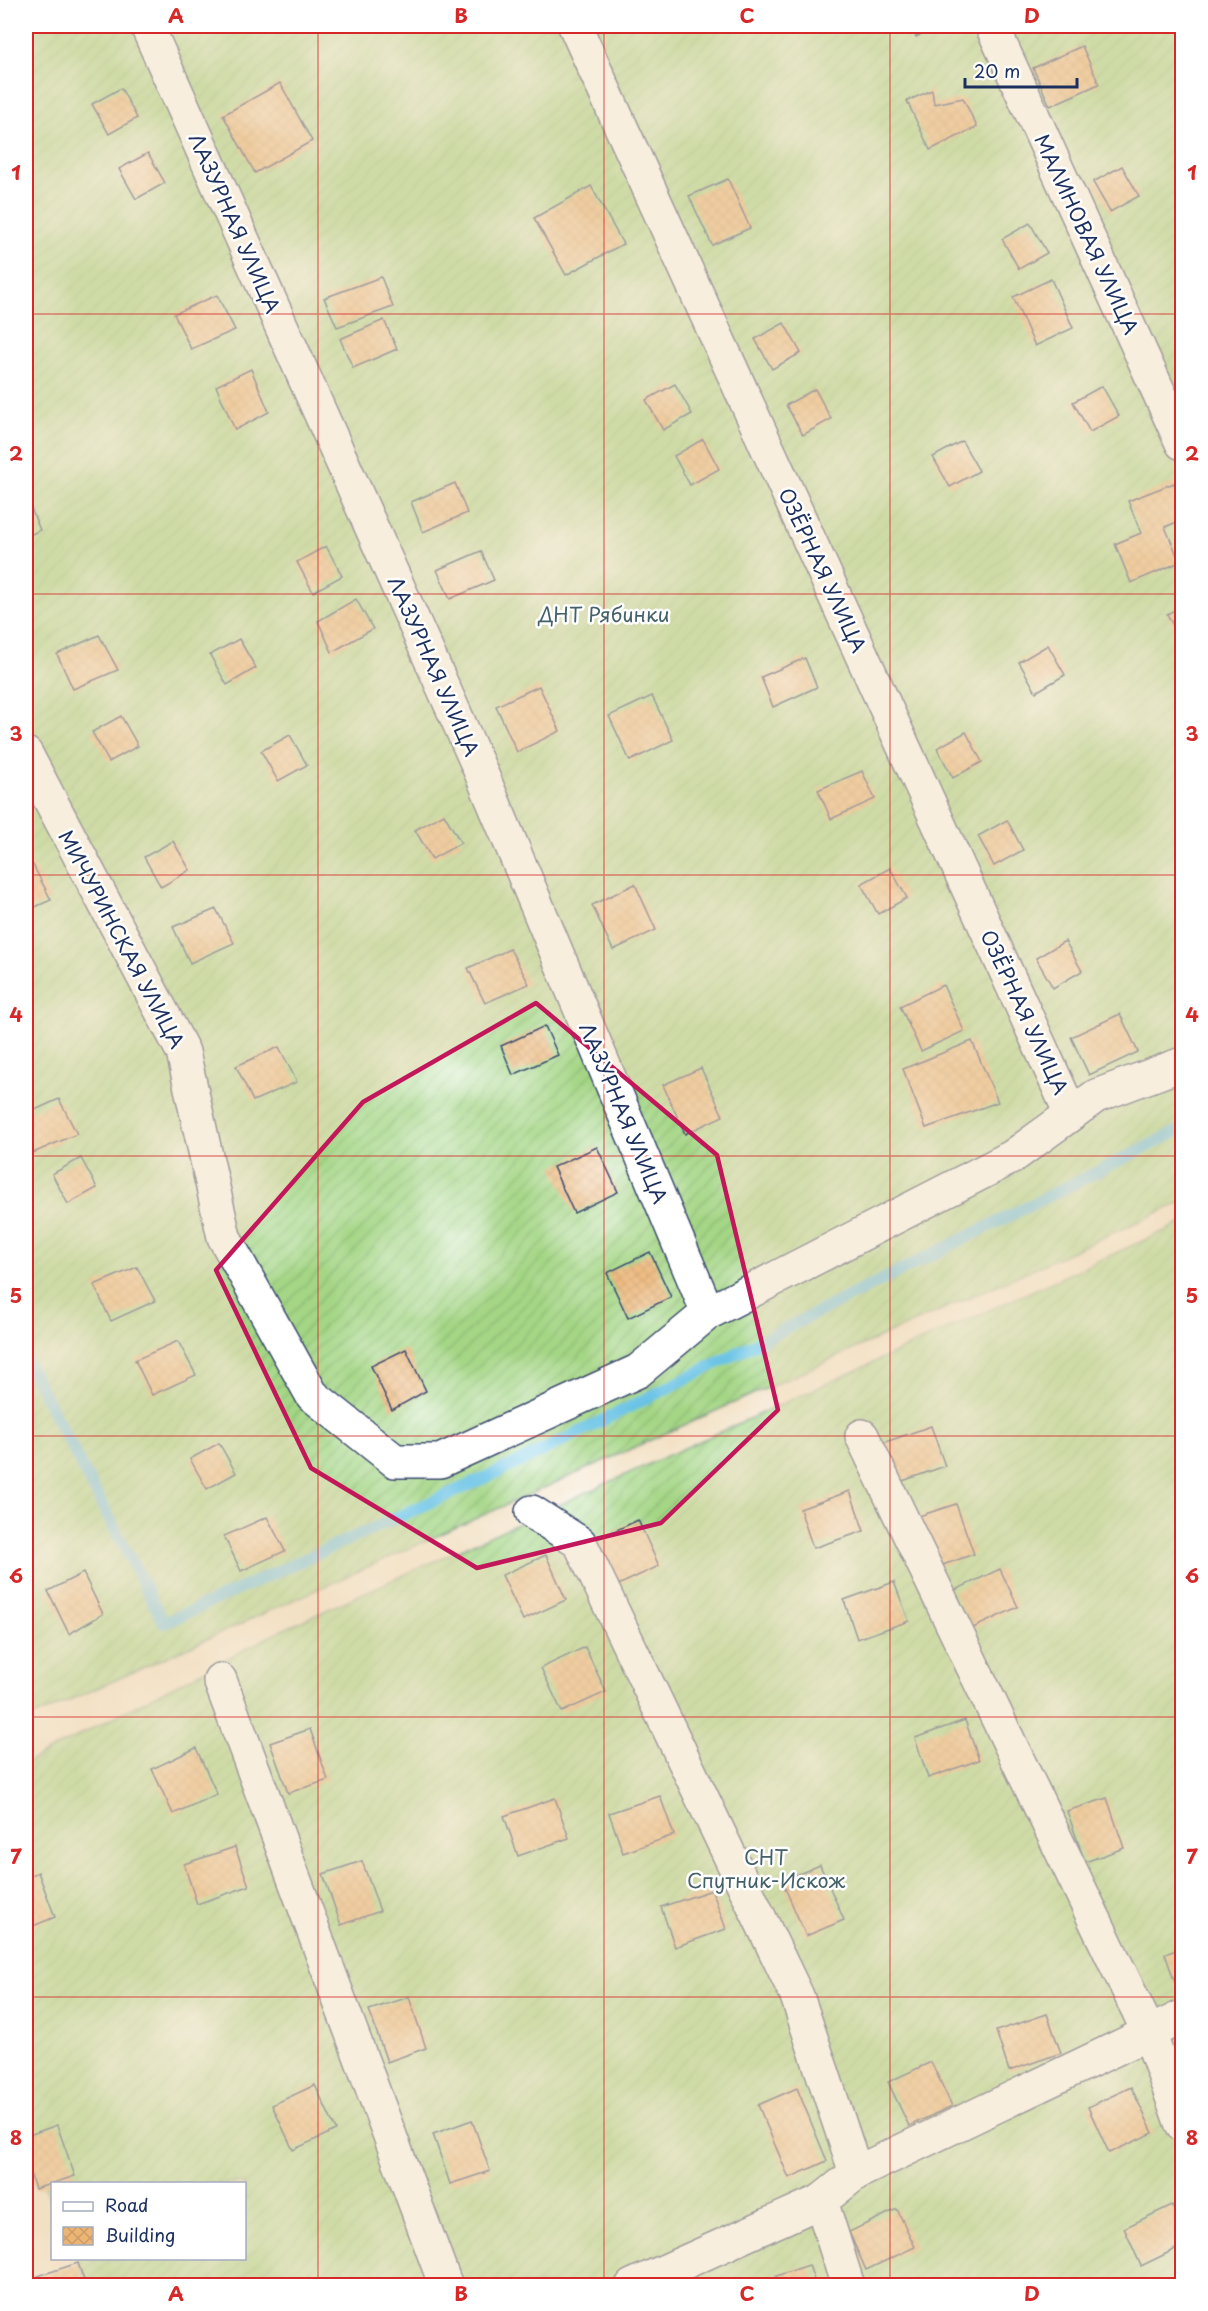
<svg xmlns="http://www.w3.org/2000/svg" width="1208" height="2311" font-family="'Playpen Sans',sans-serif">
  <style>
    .garden { fill: url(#garden-furrows); stroke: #608272; stroke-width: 1.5 }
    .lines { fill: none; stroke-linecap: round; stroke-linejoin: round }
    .stream { stroke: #67c2e5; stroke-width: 12 }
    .building { fill: url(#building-cross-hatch) }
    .minor-casing { stroke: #3b4a6d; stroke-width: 36 }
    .minor { stroke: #fff; stroke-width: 33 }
    .marked { fill: none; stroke: #c2185b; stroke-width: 4.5; stroke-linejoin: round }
    .grid { fill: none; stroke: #d62828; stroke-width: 1.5; stroke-opacity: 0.55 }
    .labels { text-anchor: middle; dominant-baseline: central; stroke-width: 5; stroke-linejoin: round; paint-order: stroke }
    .street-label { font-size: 20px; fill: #1b2f5e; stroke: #fff }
    .park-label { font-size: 20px; fill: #44616a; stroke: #fff }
    .neatline { fill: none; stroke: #d62828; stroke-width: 2 }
    .grid-label { font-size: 20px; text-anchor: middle; font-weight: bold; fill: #d62828 }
  </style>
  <defs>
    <pattern id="garden-furrows" width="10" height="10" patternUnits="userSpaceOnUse" patternTransform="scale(1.5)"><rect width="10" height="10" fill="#a4d685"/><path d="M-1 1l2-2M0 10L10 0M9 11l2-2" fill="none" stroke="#8db875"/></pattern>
    <pattern id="building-cross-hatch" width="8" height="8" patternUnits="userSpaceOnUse" patternTransform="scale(1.5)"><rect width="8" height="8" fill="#edb574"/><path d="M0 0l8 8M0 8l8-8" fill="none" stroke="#cb9c67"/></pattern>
  </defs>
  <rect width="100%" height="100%" fill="#fff"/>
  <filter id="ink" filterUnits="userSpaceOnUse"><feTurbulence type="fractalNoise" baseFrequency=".0167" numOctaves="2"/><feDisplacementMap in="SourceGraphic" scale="12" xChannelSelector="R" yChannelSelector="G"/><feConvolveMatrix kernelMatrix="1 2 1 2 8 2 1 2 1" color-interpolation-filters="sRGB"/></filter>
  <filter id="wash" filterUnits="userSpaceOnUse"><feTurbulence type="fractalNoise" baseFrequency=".008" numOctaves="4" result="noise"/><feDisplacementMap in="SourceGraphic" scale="24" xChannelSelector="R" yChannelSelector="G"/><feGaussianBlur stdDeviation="1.35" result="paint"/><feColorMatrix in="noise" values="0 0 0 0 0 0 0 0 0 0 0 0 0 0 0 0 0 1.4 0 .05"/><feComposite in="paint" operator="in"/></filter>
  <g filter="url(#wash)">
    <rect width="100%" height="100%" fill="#f2e0c2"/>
    <g class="garden">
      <polygon points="26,26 1182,26 1182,1202 26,1720"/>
      <polygon points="1182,1223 1182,2285 90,2285 77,2259 244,2258 244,2184 52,2184 52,2204 26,2145 26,1763 282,1630"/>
    </g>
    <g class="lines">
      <polyline class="stream" points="26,1360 164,1623 524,1460 1182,1129"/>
    </g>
    <g id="blocks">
      <g class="building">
        <polygon points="910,26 938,26 916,37"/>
        <polygon points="1082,46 1099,84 1050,106 1033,68"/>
        <polygon points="280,83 312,141 255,173 223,115"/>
        <polygon points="121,88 137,118 109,134 92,104"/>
        <polygon points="932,90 934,104 963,98 977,127 930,150 907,101"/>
        <polygon points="148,153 165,183 136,199 119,169"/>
        <polygon points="1122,166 1139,196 1110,212 1093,182"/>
        <polygon points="728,179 750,228 712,245 689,196"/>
        <polygon points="591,186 623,244 566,275 534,218"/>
        <polygon points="1030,223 1047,253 1019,269 1002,239"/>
        <polygon points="381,277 393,307 337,327 324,298"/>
        <polygon points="1051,279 1073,328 1035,346 1013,297"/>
        <polygon points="217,295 235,330 191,349 174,314"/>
        <polygon points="384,320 397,349 353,368 340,339"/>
        <polygon points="784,323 801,353 772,369 755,339"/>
        <polygon points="251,369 269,412 235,430 216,386"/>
        <polygon points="675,384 692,414 663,430 646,400"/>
        <polygon points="1102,386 1119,416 1090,432 1073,402"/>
        <polygon points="815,389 831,419 803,435 786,405"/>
        <polygon points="703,439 719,469 690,485 674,456"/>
        <polygon points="962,441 979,471 950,487 933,457"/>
        <polygon points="455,483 467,513 423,532 411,502"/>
        <polygon points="1174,483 1182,502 1182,520 1165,527 1180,562 1131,583 1115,544 1141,533 1128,501"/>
        <polygon points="26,497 40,530 26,537"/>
        <polygon points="326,546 342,576 313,592 297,562"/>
        <polygon points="481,551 494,580 450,599 437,570"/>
        <polygon points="356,599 373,629 332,652 318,621"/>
        <polygon points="1182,606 1182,642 1167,614"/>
        <polygon points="99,635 118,670 73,689 57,654"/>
        <polygon points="239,639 256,668 227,685 210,655"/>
        <polygon points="1048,645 1065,675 1036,692 1019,662"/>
        <polygon points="805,658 817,687 773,707 761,677"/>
        <polygon points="539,686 560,731 517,752 496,706"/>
        <polygon points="652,696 673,740 630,761 609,716"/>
        <polygon points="121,716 138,746 109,762 92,732"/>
        <polygon points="966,732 982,762 953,778 937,748"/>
        <polygon points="290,735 307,765 278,781 261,751"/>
        <polygon points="862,771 875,799 831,819 818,790"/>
        <polygon points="444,814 461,843 432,859 415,830"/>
        <polygon points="1007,820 1023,850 994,866 978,836"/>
        <polygon points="173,841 190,870 161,887 144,857"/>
        <polygon points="33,865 51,900 26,911 26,868"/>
        <polygon points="890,868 907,898 878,914 861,884"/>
        <polygon points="635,884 656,930 613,950 592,905"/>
        <polygon points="216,909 234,943 190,963 173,927"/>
        <polygon points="1065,941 1082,971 1053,988 1036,958"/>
        <polygon points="510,949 529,984 485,1003 468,968"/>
        <polygon points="943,985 964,1031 921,1051 900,1006"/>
        <polygon points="26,1011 34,1030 26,1034"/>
        <polygon points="1120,1014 1138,1052 1089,1075 1071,1037"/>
        <polygon points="545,1026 558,1055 513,1075 501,1046"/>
        <polygon points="972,1041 998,1102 926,1128 903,1069"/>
        <polygon points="279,1047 297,1082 253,1101 236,1066"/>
        <polygon points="701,1068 723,1116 685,1134 663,1085"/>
        <polygon points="59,1099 77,1134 33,1153 26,1137 26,1114"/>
        <polygon points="597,1147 618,1192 574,1213 553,1167"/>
        <polygon points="81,1158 97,1188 68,1204 52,1174"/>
        <polygon points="650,1252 671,1297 628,1318 607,1273"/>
        <polygon points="137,1267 155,1301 111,1321 94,1285"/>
        <polygon points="178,1341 196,1375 152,1395 135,1360"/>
        <polygon points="406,1349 426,1391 392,1410 371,1366"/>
        <polygon points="931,1426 945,1466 894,1484 880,1444"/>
        <polygon points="219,1443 236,1473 207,1489 190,1459"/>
        <polygon points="850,1491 864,1531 813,1548 800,1509"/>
        <polygon points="956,1504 974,1554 934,1568 916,1517"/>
        <polygon points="267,1517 285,1551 241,1571 224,1536"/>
        <polygon points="638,1520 659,1566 616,1586 595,1540"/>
        <polygon points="546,1555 566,1600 523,1620 502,1575"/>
        <polygon points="1000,1569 1018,1607 971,1629 953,1591"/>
        <polygon points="83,1573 103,1614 69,1634 48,1591"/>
        <polygon points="894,1582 909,1621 857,1639 844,1600"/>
        <polygon points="585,1647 606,1692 562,1712 541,1668"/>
        <polygon points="965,1720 979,1760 928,1778 915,1738"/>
        <polygon points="310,1729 328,1780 288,1793 270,1743"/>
        <polygon points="196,1748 217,1794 173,1814 152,1769"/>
        <polygon points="660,1796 674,1835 623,1853 609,1813"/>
        <polygon points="555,1798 569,1838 518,1856 504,1816"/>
        <polygon points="1107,1798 1124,1848 1085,1862 1067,1811"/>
        <polygon points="235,1847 249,1886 197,1904 184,1864"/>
        <polygon points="362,1861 380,1911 341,1925 323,1874"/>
        <polygon points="820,1865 844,1920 806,1936 782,1881"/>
        <polygon points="38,1872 55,1917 26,1929 26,1878"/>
        <polygon points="712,1890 726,1929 675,1947 661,1907"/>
        <polygon points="1182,1948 1182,1990 1178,1991 1165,1954"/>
        <polygon points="409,1997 426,2048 387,2062 369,2010"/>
        <polygon points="1047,2014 1061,2053 1009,2071 996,2031"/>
        <polygon points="931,2062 952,2106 909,2126 888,2082"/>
        <polygon points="315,2085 336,2130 293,2150 272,2105"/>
        <polygon points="1131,2087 1153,2133 1109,2153 1088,2107"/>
        <polygon points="797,2088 827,2161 789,2178 758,2105"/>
        <polygon points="472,2120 490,2171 450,2184 433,2134"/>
        <polygon points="57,2125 75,2176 35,2189 26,2161 26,2136"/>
        <polygon points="1172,2205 1182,2226 1182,2246 1141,2266 1124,2228"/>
        <polygon points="897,2209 915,2247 866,2270 849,2232"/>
        <polygon points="78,2263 86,2286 42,2286 38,2276"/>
        <polygon points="809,2265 816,2286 779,2286 776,2276"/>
      </g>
    </g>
  </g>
  <g filter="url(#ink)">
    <use href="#blocks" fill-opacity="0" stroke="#3b4a6d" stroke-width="1.5"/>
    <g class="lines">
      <defs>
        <g id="minor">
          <polyline points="147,26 477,763 708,1313"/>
          <polyline points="575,26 1071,1114"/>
          <polyline points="992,26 1182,443"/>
          <polyline points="26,754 183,1052 224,1237 312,1395 395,1461 440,1461 638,1371 708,1313 1012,1157 1096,1096 1182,1064"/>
          <polyline points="862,1436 1150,2035 1182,2125"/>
          <polyline points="532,1512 580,1543 797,1996 856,2173"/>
          <polyline points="220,1680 446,2286"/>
          <polyline points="821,2201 848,2286"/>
          <polyline points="632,2286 821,2201 856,2173 1182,2017"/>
        </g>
      </defs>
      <use href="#minor" class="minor-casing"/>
      <use href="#minor" class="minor"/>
    </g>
  </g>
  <path d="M0 0H1208V2311H0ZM536 1003 717 1155 778 1410 661 1523 477 1568 311 1468 216 1270 363 1102Z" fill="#f2e0c2" fill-opacity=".55" fill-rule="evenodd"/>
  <path class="marked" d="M536 1003 717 1155 778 1410 661 1523 477 1568 311 1468 216 1270 363 1102Z"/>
  <path class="grid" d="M318 26V2286M604 26V2286M890 26V2286M26 314H1182M26 594H1182M26 875H1182M26 1156H1182M26 1436H1182M26 1717H1182M26 1997H1182"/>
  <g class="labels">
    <g class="street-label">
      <text transform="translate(235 223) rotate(66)">ЛАЗУРНАЯ УЛИЦА</text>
      <text transform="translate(1087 234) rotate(65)">МАЛИНОВАЯ УЛИЦА</text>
      <text transform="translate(823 570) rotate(65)">ОЗЁРНАЯ УЛИЦА</text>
      <text transform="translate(434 666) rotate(66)">ЛАЗУРНАЯ УЛИЦА</text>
      <text transform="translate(122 939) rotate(62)">МИЧУРИНСКАЯ УЛИЦА</text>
      <text transform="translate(1025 1012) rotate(65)">ОЗЁРНАЯ УЛИЦА</text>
      <text transform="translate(624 1113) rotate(67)">ЛАЗУРНАЯ УЛИЦА</text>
    </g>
    <g class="park-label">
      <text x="604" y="614">ДНТ Рябинки</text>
      <text x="766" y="1857">СНТ<tspan x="766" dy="23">Спутник-Искож</tspan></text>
    </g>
  </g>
  <rect width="1208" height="2311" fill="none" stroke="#fff" stroke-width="66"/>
  <rect x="51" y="2182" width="195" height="78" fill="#ffffff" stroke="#a4acbf" stroke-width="1.5"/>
  <rect x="63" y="2202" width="30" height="9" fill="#ffffff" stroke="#a4acbf" stroke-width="1.5"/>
  <text x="105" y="2212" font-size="18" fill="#1b2f5e">Road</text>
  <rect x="63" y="2227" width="30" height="18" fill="url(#building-cross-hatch)" stroke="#a4acbf" stroke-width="1.5"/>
  <text x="105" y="2242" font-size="18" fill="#1b2f5e">Building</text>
  <path d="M965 78v9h112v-9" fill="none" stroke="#1b2f5e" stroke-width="3"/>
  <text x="974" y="78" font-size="18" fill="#1b2f5e" stroke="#ffffff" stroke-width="4.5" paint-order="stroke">20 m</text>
  <rect x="33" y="33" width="1142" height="2245" class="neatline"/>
  <g class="grid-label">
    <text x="176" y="23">A</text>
    <text x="461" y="23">B</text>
    <text x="747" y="23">C</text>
    <text x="1032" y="23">D</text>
    <text x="16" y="180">1</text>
    <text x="1192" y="180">1</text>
    <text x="16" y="461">2</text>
    <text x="1192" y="461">2</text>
    <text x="16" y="741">3</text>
    <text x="1192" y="741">3</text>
    <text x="16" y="1022">4</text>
    <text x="1192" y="1022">4</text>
    <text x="16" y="1303">5</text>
    <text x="1192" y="1303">5</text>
    <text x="16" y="1583">6</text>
    <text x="1192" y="1583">6</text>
    <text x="16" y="1864">7</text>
    <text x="1192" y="1864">7</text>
    <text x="16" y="2145">8</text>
    <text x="1192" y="2145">8</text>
    <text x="176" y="2301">A</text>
    <text x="461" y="2301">B</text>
    <text x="747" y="2301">C</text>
    <text x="1032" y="2301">D</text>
  </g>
</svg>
